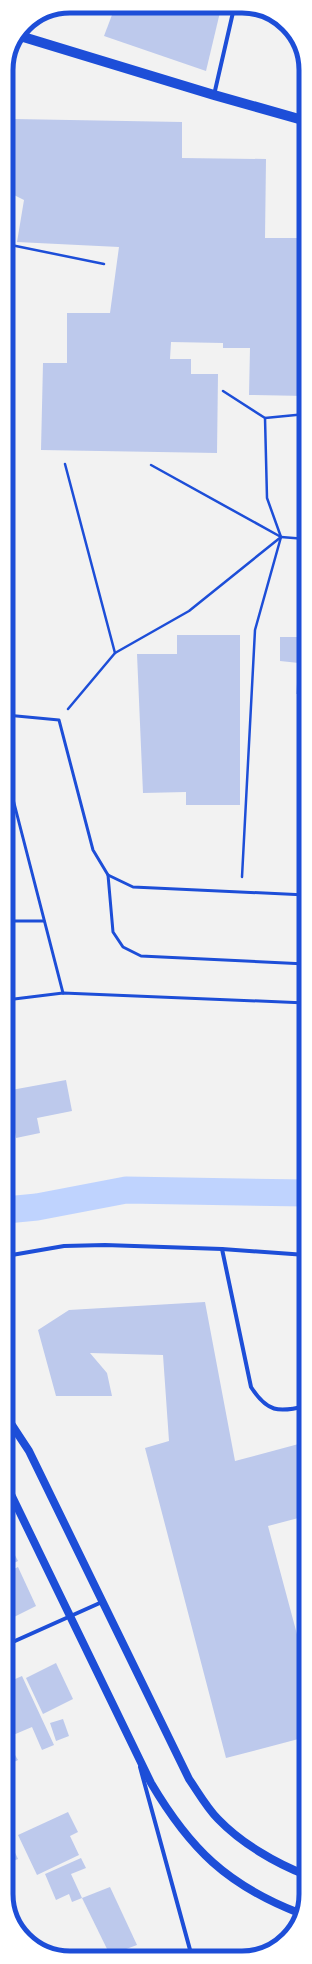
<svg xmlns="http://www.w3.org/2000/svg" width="312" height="1964" font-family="Karla,sans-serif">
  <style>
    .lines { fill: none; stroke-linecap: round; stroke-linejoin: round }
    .canal { stroke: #bfd3fe; stroke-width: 27 }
    .building { fill: #bdc9ec }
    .path { stroke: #1d4ed8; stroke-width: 2.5 }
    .service { stroke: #1d4ed8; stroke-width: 3 }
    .minor { stroke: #1d4ed8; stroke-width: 4 }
    .secondary { stroke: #1d4ed8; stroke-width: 8 }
    .primary { stroke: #1d4ed8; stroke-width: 10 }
    .rim { fill: none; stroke: #1d4ed8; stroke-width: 5 }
  </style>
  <rect width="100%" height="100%" fill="#f2f2f2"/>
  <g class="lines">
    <polyline class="canal" points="6,1210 37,1207 126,1190 306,1193"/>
  </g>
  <g class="building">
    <polygon points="115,7 221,8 206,71 104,36"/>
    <polygon points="14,119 182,122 182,158 266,159 265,238 306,238 306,396 249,395 250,348 223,348 223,343 171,342 170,359 191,359 191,374 218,374 217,453 41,450 43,363 67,363 67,313 110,313 119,247 17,242 24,200 14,195"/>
    <polygon points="177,635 240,635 240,805 186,805 186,792 143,793 137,654 177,654"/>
    <polygon points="280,637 306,637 306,694 296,694 299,663 280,661"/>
    <polygon points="66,1080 72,1111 37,1118 40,1133 16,1138 13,1121 6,1122 6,1091"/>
    <polygon points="205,1302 235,1461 306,1442 306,1516 268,1526 306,1668 306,1737 226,1758 145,1448 169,1441 163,1355 90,1353 107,1373 112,1396 56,1396 38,1330 69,1310"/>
    <polygon points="6,1538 18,1561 6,1567"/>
    <polygon points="18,1567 36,1606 6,1621 6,1573"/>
    <polygon points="56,1663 73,1699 43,1714 26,1678"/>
    <polygon points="22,1676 54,1745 42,1750 32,1727 6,1738 6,1683"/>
    <polygon points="63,1719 69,1736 56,1741 50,1723"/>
    <polygon points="6,1740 18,1760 6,1766"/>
    <polygon points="68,1812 78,1832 70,1836 79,1855 37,1875 18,1835"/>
    <polygon points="11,1844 18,1859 6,1864 6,1847"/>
    <polygon points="81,1858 86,1868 71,1874 82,1898 72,1902 69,1894 56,1900 45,1874"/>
    <polygon points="110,1887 137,1945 110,1955 82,1898"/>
    <polygon points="18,1914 24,1926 19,1928 13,1916"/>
  </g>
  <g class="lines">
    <g class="path">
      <polyline points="6,244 104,264"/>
      <polyline points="265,418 306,414"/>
      <polyline points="65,464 115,653"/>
      <polyline points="151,465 281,537 255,630 242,877"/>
      <polyline points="281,537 306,539"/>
      <polyline points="68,709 115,653 189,611 281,537 267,498 265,418 223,391"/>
    </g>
    <g class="service">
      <polyline points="6,715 59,720 93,850 108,875 133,887 306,895"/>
      <polyline points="6,772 63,993"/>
      <polyline points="108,875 113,932 123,947 141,956 306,964"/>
      <polyline points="6,921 44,921"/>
      <polyline points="6,1000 63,993 306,1003"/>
    </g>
    <g class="minor">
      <polyline points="214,95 234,8"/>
      <path d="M222 1249 251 1387C267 1412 278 1413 306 1406"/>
      <polyline points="6,1256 64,1246 105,1245 222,1249 306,1255"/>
      <polyline points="6,1645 102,1602"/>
      <polyline points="140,1767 192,1957"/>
    </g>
    <g class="secondary">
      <path d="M6 1416 29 1451 189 1779C198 1792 207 1808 218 1819 241 1843 275 1863 306 1875"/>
      <path d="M6 1484 151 1783C190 1849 227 1885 299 1913"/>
    </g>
    <polyline class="primary" points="20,36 214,95 306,121"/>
  </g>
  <path d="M0 0H312V1964H0ZM70 13H242A57 57 0 0 1 299 70V1894A57 57 0 0 1 242 1951H70A57 57 0 0 1 13 1894V70A57 57 0 0 1 70 13Z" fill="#fff" fill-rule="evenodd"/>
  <path class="rim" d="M70 13H242A57 57 0 0 1 299 70V1894A57 57 0 0 1 242 1951H70A57 57 0 0 1 13 1894V70A57 57 0 0 1 70 13Z"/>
</svg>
